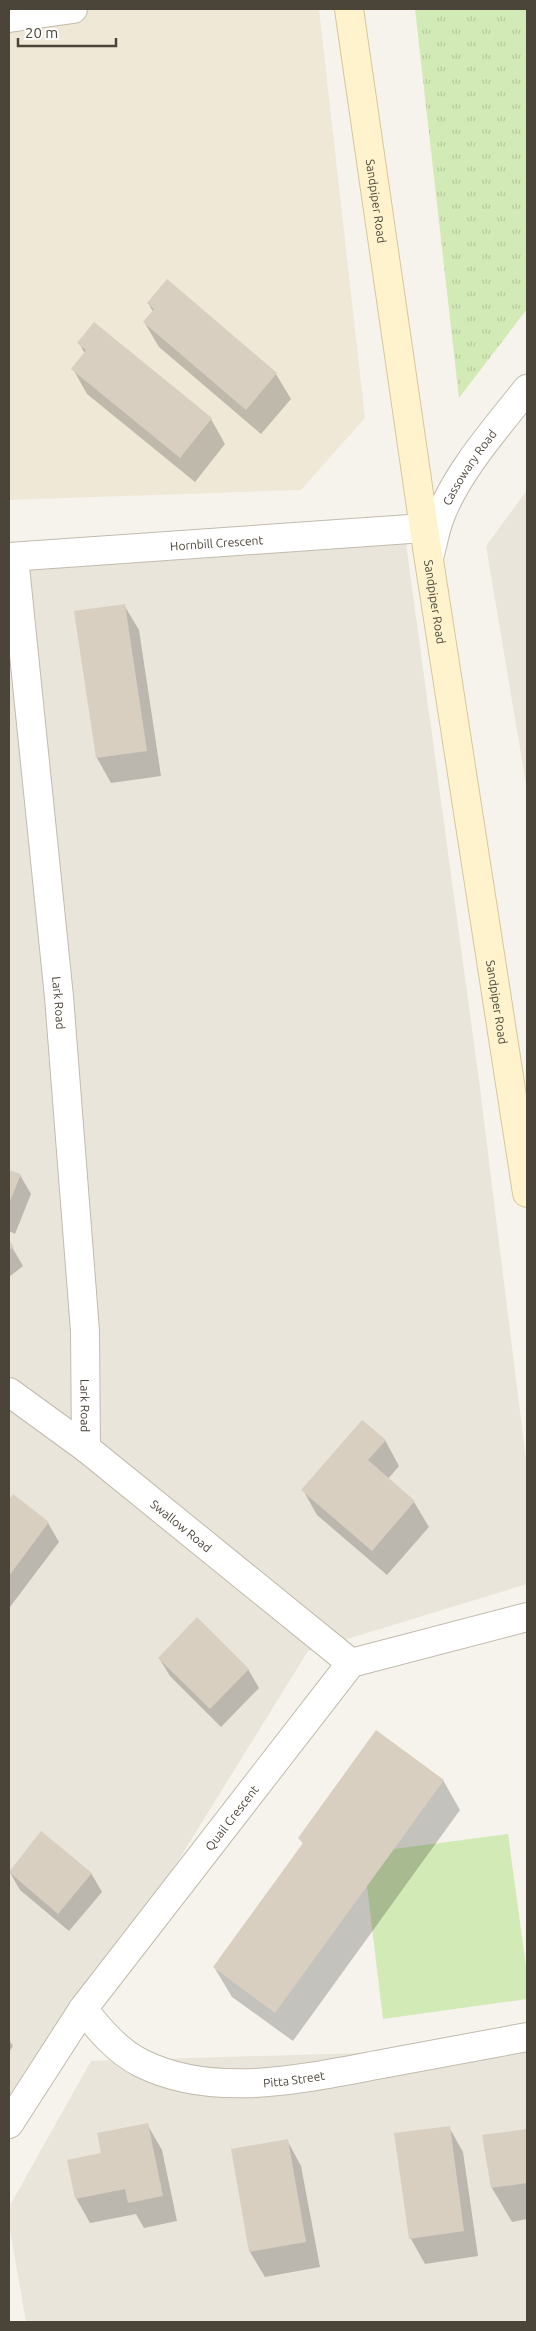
<svg xmlns="http://www.w3.org/2000/svg" width="536" height="2331" font-family="Ubuntu,sans-serif">
  <style>
    .residential { fill: #eae5da }
    .education { fill: #efe8d6 }
    .park { fill: url(#park-tufts) }
    .garden { fill: #d2eab5 }
    .shadow { fill: #0003 }
    .building { fill: #d8cfc1 }
    .lines { fill: none; stroke-linecap: round; stroke-linejoin: round }
    .street-casing { stroke: #c2bbae; stroke-width: 30 }
    .secondary-casing { stroke: #d6c79b; stroke-width: 30 }
    .street { stroke: #fff; stroke-width: 28 }
    .secondary { stroke: #fff3cd; stroke-width: 28 }
    .labels { text-anchor: middle; dominant-baseline: central; stroke-width: 4.5; stroke-linejoin: round; paint-order: stroke }
    .street-label { font-size: 12px; fill: #4b4439; stroke: #fff }
  </style>
  <defs>
    <pattern id="park-tufts" width="24" height="20" patternUnits="userSpaceOnUse" patternTransform="scale(1.25)"><rect width="24" height="20" fill="#d2eab5"/><path d="M3 7l-1-3M5 7V3M7 7l1-3M15 17l-1-3M17 17v-4M19 17l1-3" fill="none" stroke="#b6ca9c"/></pattern>
  </defs>
  <rect width="100%" height="100%" fill="#f6f3ec"/>
  <g class="residential">
    <polygon points="527,490 527,790 486,546"/>
    <polygon points="404,529 479,1080 527,1468 527,1584 308,1651 9,2134 9,556"/>
    <polygon points="527,2048 527,2322 26,2322 9,2224 9,2207 91,2061"/>
  </g>
  <polygon class="education" points="9,9 319,9 365,418 301,490 9,500"/>
  <polygon class="park" points="415,9 527,9 527,309 459,398"/>
  <polygon class="garden" points="508,1834 527,1974 527,1999 383,2019 363,1853"/>
  <g class="shadow">
    <polygon points="148,303 276,374 291,399 261,434 159,347 144,322 153,312"/>
    <polygon points="79,343 211,419 225,444 195,482 87,394 73,369 85,354"/>
    <polygon points="124,605 139,630 161,776 111,783 97,758"/>
    <polygon points="9,1171 20,1175 31,1194 15,1234 9,1231"/>
    <polygon points="9,1242 23,1266 9,1277"/>
    <polygon points="385,1440 399,1466 388,1479 414,1502 429,1527 387,1575 317,1515 303,1490"/>
    <polygon points="13,1496 48,1523 59,1542 10,1607 9,1502"/>
    <polygon points="159,1658 248,1669 259,1688 221,1727 170,1676"/>
    <polygon points="443,1780 460,1810 293,2041 232,1997 214,1967 303,1844 300,1838"/>
    <polygon points="9,1871 91,1873 102,1892 69,1931 20,1890"/>
    <polygon points="9,2040 13,2046 9,2052"/>
    <polygon points="147,2124 162,2150 177,2221 144,2228 136,2214 90,2223 76,2198 103,2154"/>
    <polygon points="449,2127 463,2152 478,2256 425,2264 411,2239"/>
    <polygon points="527,2130 527,2219 512,2222 492,2188 484,2136"/>
    <polygon points="287,2140 301,2166 320,2267 265,2277 250,2252"/>
  </g>
  <g class="building">
    <polygon points="167,279 277,373 246,410 143,322 154,309 147,303"/>
    <polygon points="94,322 212,418 180,458 71,369 86,350 77,343"/>
    <polygon points="125,604 147,751 96,758 74,611"/>
    <polygon points="9,1170 21,1174 9,1204"/>
    <polygon points="9,1240 14,1247 9,1250"/>
    <polygon points="362,1420 386,1440 368,1460 415,1501 372,1551 301,1490"/>
    <polygon points="13,1494 49,1522 9,1576 9,1500"/>
    <polygon points="197,1617 249,1669 210,1709 158,1658"/>
    <polygon points="376,1730 444,1780 275,2013 213,1967 303,1843 298,1838"/>
    <polygon points="41,1831 92,1873 58,1914 9,1872"/>
    <polygon points="148,2123 163,2196 128,2203 125,2189 75,2199 67,2160 101,2153 97,2133"/>
    <polygon points="450,2126 464,2231 409,2239 394,2133"/>
    <polygon points="527,2129 527,2183 491,2188 482,2135"/>
    <polygon points="288,2139 306,2242 249,2252 231,2149"/>
  </g>
  <g class="lines">
    <defs>
      <g id="street">
        <polyline points="9,18 73,9"/>
        <path id="s1" d="M430 554C433 543 435 531 439 520 455 474 497 427 527 389"/>
        <path id="s2" d="M9 557 424 528"/>
        <path id="s3" d="M14 557 59 997 85 1331 86 1448"/>
        <path id="s4" d="M9 1392 86 1448 351 1663"/>
        <path id="s5" d="M83 2009C99 2029 117 2051 141 2063 215 2100 305 2078 382 2064 431 2055 479 2046 527 2037"/>
        <path id="s6" d="M9 2124 83 2009 351 1663 527 1617"/>
      </g>
      <g id="secondary">
        <path id="s7" d="M349 9 424 528 527 1193"/>
      </g>
    </defs>
    <use href="#street" class="street-casing"/>
    <use href="#secondary" class="secondary-casing"/>
    <use href="#street" class="street"/>
    <use href="#secondary" class="secondary"/>
  </g>
  <g class="labels">
    <g class="street-label">
      <text stroke="none"><textPath href="#s7" startOffset="194">Sandpiper Road</textPath></text>
      <text stroke="none"><textPath href="#s1" startOffset="96">Cassowary Road</textPath></text>
      <text stroke="none"><textPath href="#s2" startOffset="208">Hornbill Crescent</textPath></text>
      <text stroke="none"><textPath href="#s7" startOffset="599">Sandpiper Road</textPath></text>
      <text stroke="none"><textPath href="#s7" startOffset="1004">Sandpiper Road</textPath></text>
      <text stroke="none"><textPath href="#s3" startOffset="448">Lark Road</textPath></text>
      <text stroke="none"><textPath href="#s3" startOffset="852">Lark Road</textPath></text>
      <text stroke="none"><textPath href="#s4" startOffset="218">Swallow Road</textPath></text>
      <text stroke="none"><textPath href="#s6" startOffset="379">Quail Crescent</textPath></text>
      <text stroke="none"><textPath href="#s5" startOffset="236">Pitta Street</textPath></text>
    </g>
  </g>
  <rect width="536" height="2331" fill="none" stroke="#4b4439" stroke-width="20"/>
  <path d="M18 38v8h98v-8" fill="none" stroke="#4b4439" stroke-width="2.5"/>
  <text x="25" y="38" font-size="15" fill="#4b4439" stroke="#ffffff" stroke-width="4" paint-order="stroke">20 m</text>
</svg>
